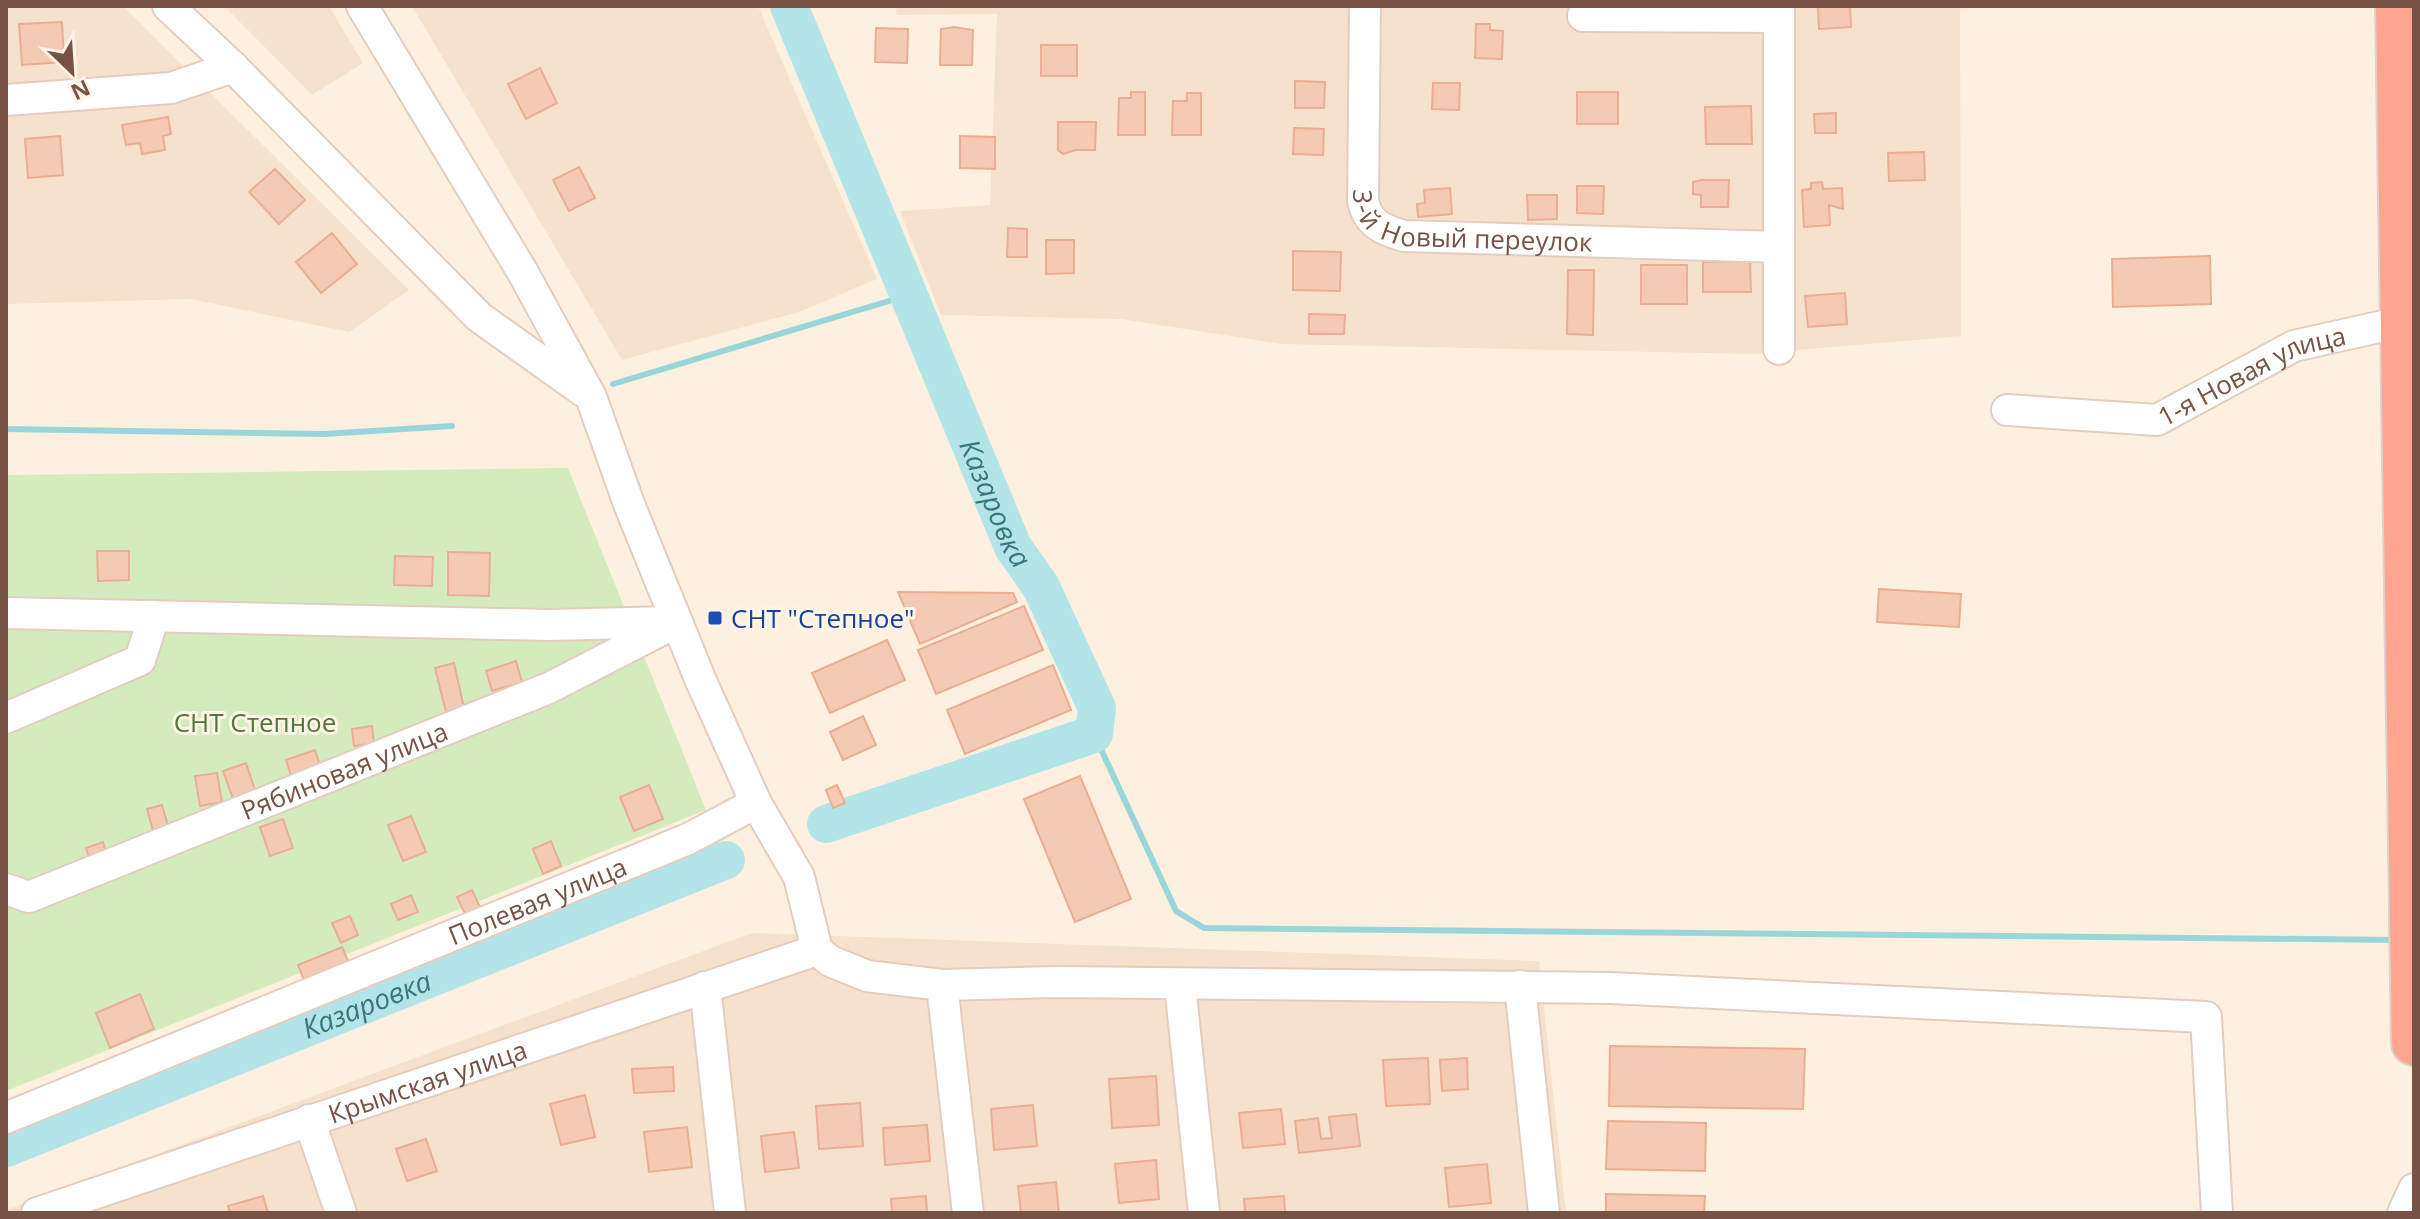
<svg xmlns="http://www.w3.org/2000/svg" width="2420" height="1219" font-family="'Open Sans',sans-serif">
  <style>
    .residential { fill: #f6e1cd }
    .green { fill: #d4ecbd }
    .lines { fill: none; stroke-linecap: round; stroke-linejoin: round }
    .stream { stroke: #98d6db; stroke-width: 6 }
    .river { stroke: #b3e5e8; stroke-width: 38 }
    .building { fill: #f5cab5; stroke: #e9ae94; stroke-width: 2 }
    .minor-casing { stroke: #e4cdbe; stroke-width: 34 }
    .highway-casing { stroke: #dbd2cf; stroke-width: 48 }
    .minor { stroke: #fff; stroke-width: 30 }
    .highway { stroke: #fda591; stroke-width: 44 }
    .transit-dot { fill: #1a4fb4; stroke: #fff4e7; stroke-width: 3 }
    .labels { text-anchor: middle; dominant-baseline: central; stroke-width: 6; stroke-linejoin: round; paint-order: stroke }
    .street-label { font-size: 26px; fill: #765345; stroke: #fff4e7 }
    .transit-label { font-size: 26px; fill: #164399; stroke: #fff4e7; text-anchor: start }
    .park-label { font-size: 26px; fill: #51773a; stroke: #fff4e7 }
    .water-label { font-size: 28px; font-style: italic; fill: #38777d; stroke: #fff4e7 }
  </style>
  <rect width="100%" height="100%" fill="#fef0df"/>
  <g class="residential">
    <polygon points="6,6 123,6 409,290 349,332 191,299 6,304"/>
    <polygon points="224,6 329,6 363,63 312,95"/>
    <polygon points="412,6 758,6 877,279 799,312 622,360"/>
    <polygon points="895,6 1960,6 1961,336 1753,354 1281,344 1121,319 941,315 900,211 990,205 997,14 897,15"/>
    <polygon points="752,933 1539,961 1566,1213 6,1213 6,1210"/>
  </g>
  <polygon class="green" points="568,468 706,810 6,1091 6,475"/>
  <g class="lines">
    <g class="stream">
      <polyline points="613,384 909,295"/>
      <polyline points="6,429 324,434 452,426"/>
      <polyline points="1094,734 1176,911 1204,928 2398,940"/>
    </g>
    <g class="river">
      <path id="s1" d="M789 6 1013 547 1041 587 1097 708 1094 734 826 824"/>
      <path id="s2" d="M6 1148 726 860"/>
    </g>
  </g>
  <g class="building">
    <polygon points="1818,6 1850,6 1851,27 1819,29"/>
    <polygon points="62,22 64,62 22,65 19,24"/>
    <polygon points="1476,24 1490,24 1490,30 1503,31 1502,59 1475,58"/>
    <polygon points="954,27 973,30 972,65 940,65 941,29"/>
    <polygon points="876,28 908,29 907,63 875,62"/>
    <rect x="1041" y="45" width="36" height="31"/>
    <polygon points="540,68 557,103 526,119 508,84"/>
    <polygon points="1295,81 1325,82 1324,108 1295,108"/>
    <polygon points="1433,83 1460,83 1459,110 1432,109"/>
    <polygon points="1131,92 1145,92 1145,135 1118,135 1119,98 1131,98"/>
    <rect x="1577" y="92" width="41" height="32"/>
    <polygon points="1187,93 1201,93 1201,135 1172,135 1173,101 1187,101"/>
    <polygon points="1751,106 1752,144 1706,144 1705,107"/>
    <polygon points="1836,113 1836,133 1815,133 1814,114"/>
    <polygon points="168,117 171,134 163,136 165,150 142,154 140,143 126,145 122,125"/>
    <polygon points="1058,122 1096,122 1095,150 1076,150 1063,154 1058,150"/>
    <polygon points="1294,128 1324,129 1323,155 1293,154"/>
    <polygon points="60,136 63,175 28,178 25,139"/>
    <polygon points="960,136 995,137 995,169 960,168"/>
    <polygon points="1924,152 1925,180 1889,181 1888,153"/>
    <polygon points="579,167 595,198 569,211 553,180"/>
    <polygon points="275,169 305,200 279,224 249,192"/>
    <polygon points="1701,180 1729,180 1728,207 1701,207 1701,195 1693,194 1693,182"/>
    <polygon points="1822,182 1823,189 1842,188 1843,209 1829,205 1830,225 1804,227 1802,190 1811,189 1811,183"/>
    <polygon points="1577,186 1604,186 1603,214 1577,213"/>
    <polygon points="1450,188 1452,214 1418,217 1417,204 1425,203 1424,190"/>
    <polygon points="1527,195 1557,195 1557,219 1528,220"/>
    <polygon points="1008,228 1027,229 1027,257 1007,257"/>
    <polygon points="332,233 357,264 321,293 296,262"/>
    <polygon points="1046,240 1074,240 1074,273 1046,274"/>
    <polygon points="1293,251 1341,252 1340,291 1293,290"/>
    <polygon points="2210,256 2211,304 2113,307 2112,259"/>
    <polygon points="1750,261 1751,292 1703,292 1703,262"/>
    <rect x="1641" y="265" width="46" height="39"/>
    <polygon points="1568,270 1594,270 1593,335 1567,334"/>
    <polygon points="1845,293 1847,324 1808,327 1805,296"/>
    <polygon points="1309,314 1345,315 1344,334 1309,334"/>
    <polygon points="97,551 129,551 129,580 98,581"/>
    <polygon points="448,552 490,553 489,596 448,595"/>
    <polygon points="395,556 433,557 432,586 394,585"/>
    <polygon points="1879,589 1961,594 1959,627 1877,622"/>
    <polygon points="898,592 1013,593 1017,602 920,644"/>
    <polygon points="1024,606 1043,650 936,694 918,650"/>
    <polygon points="887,640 905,680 830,713 812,673"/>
    <polygon points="516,661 522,682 492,691 486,671"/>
    <polygon points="454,663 464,708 446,712 435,668"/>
    <polygon points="1053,665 1071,710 965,754 947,710"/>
    <polygon points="863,716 876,745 843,760 830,732"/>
    <polygon points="372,726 374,743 354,746 352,729"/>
    <polygon points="315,750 321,769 292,779 286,760"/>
    <polygon points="246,763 256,793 234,801 223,771"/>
    <polygon points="217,773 222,802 200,806 195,776"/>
    <polygon points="1080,776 1131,899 1075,922 1024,799"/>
    <polygon points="649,785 663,819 634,831 620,797"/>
    <polygon points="837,785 845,803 833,808 826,790"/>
    <polygon points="162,805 169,829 154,834 147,809"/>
    <polygon points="411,816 426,852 403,861 388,825"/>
    <polygon points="283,819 293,848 270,856 260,827"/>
    <polygon points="551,841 561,866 543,874 533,849"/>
    <polygon points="103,842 108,860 91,864 86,848"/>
    <polygon points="472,890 480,907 465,914 457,897"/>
    <polygon points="411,895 418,912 398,920 391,904"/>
    <polygon points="350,916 358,935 341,943 332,923"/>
    <polygon points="342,947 348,961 304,980 298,965"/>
    <polygon points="140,994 154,1029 110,1048 96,1013"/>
    <polygon points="1610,1046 1805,1049 1803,1109 1609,1106"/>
    <polygon points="1428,1058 1430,1104 1386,1106 1383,1060"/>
    <polygon points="1467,1058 1468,1089 1442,1091 1440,1060"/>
    <polygon points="673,1067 674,1091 634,1093 632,1069"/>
    <polygon points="1156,1076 1159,1125 1112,1128 1109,1079"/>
    <polygon points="585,1095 595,1137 561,1145 550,1104"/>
    <polygon points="860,1103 863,1146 819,1149 816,1106"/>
    <polygon points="1033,1105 1037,1146 994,1150 991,1109"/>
    <polygon points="1281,1109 1285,1144 1243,1148 1239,1113"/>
    <polygon points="1356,1114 1360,1146 1299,1153 1295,1121 1318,1118 1321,1139 1332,1138 1329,1117"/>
    <polygon points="1608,1121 1706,1123 1705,1171 1606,1169"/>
    <polygon points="927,1125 930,1161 885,1165 883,1128"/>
    <polygon points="687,1127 692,1167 649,1172 644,1132"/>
    <polygon points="794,1132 799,1168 765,1172 761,1136"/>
    <polygon points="426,1139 437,1171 407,1181 396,1149"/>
    <polygon points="1156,1160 1159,1199 1119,1203 1115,1164"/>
    <polygon points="1487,1164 1491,1203 1449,1207 1445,1168"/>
    <polygon points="1056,1182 1059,1213 1021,1213 1018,1186"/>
    <polygon points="1606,1194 1705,1196 1704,1213 1606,1213"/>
    <polygon points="263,1196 268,1213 230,1213 228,1206"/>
    <polygon points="926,1196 927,1213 892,1213 891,1199"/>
    <polygon points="1284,1196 1285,1213 1245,1213 1244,1199"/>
  </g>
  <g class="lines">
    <defs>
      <g id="minor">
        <polyline points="168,6 233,67 479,317 583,391"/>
        <polyline points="362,6 522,271 591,397 629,504 701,681 756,803 799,877 817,950 830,961 867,976 942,985 1058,982 1610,988 2206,1017 2217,1213"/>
        <path id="s3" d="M1365 6 1363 201C1368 224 1383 230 1404 236L1779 247"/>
        <polyline points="1779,6 1779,349"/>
        <polyline points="1583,16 1779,17"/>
        <polyline points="6,100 171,88 233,67"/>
        <path id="s4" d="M2007 410 2157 420 2294 346 2401 322"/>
        <polyline points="6,613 549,625 671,622"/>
        <polyline points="6,718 140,660 154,616"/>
        <path id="s5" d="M6 889 29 897 549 688 677 622"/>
        <polyline points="942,985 968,1213"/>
        <polyline points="1180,985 1204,1213"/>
        <polyline points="1520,986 1544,1213"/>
        <polyline points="705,987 730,1213"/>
        <path id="s6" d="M6 1118 688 839 756 803"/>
        <polyline points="309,1120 341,1213"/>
        <path id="s7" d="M37 1213 817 950"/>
        <polyline points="2403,1213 2414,1189"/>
      </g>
      <polyline id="highway" points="2398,6 2414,1043"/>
    </defs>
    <use href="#minor" class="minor-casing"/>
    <use href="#highway" class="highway-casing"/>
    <use href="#minor" class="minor"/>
    <use href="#highway" class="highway"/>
  </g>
  <rect class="transit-dot" x="707" y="610" width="16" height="16" rx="4"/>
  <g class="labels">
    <g class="street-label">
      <text stroke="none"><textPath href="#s3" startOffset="312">3-й Новый переулок</textPath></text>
      <text stroke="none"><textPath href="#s4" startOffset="256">1-я Новая улица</textPath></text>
      <text stroke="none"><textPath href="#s5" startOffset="364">Рябиновая улица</textPath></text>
      <text stroke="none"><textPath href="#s6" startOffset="574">Полевая улица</textPath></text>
      <text stroke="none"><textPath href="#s7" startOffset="412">Крымская улица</textPath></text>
    </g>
    <g class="transit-label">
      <text x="731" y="618">СНТ "Степное"</text>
    </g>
    <g class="park-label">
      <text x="255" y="722">СНТ Степное</text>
    </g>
    <g class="water-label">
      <text stroke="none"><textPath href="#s1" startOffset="538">Казаровка</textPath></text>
      <text stroke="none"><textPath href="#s2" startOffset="388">Казаровка</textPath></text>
    </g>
  </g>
  <rect width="2420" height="1219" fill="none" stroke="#765345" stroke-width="16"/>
  <g transform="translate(72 72) rotate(155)" stroke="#fff4e7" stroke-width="6" paint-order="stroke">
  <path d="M0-6L14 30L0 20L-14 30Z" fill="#765345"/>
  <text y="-12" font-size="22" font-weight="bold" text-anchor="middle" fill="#765345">N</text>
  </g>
</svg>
